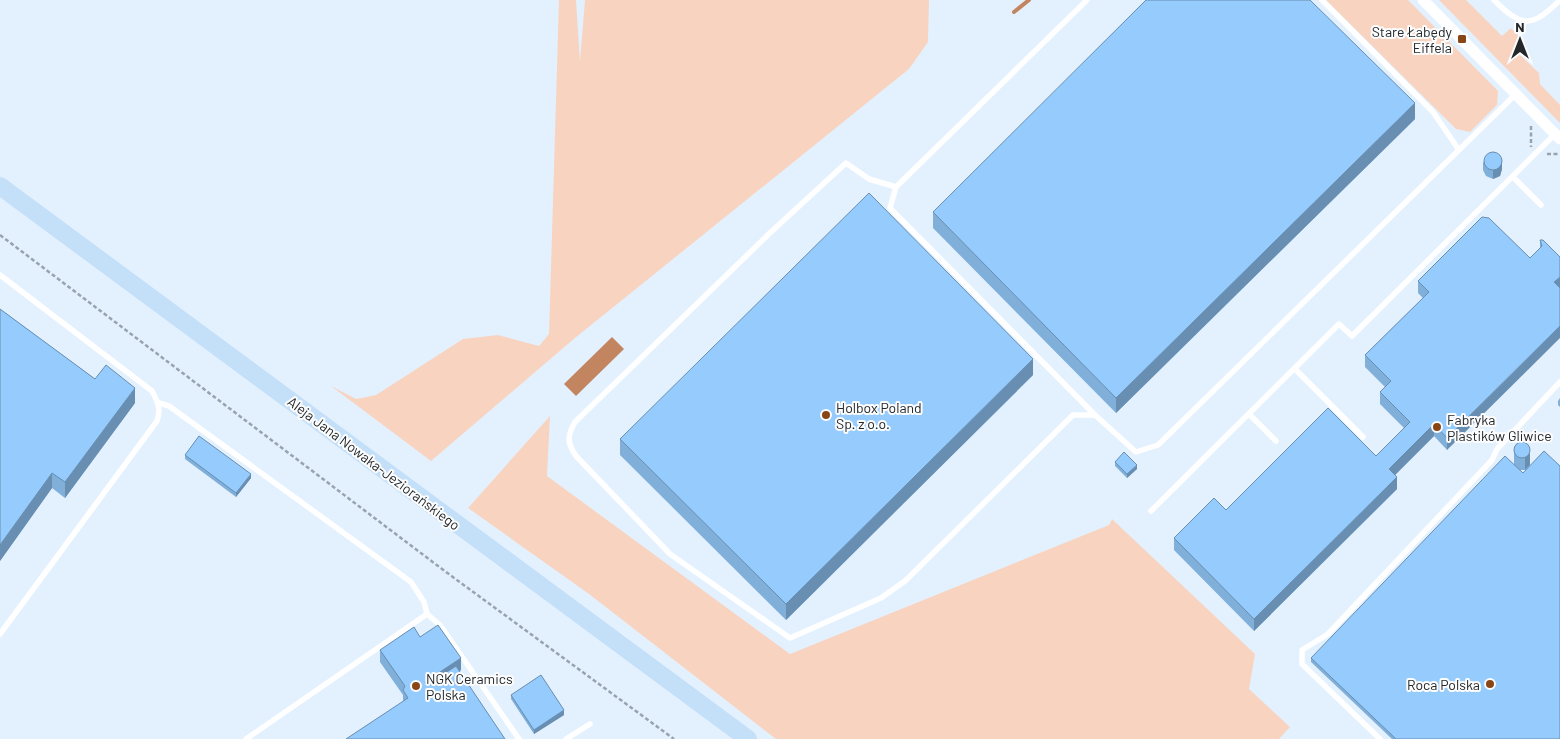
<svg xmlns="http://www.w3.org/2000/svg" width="1560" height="739" font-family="Barlow,sans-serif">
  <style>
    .green { fill: #f8d4c0 }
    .water { fill: #c28560 }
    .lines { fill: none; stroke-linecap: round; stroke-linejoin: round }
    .stream { stroke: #c28560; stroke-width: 4 }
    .path { stroke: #98a3ad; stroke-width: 2.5; stroke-dasharray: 4 2.5; stroke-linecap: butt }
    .lane { stroke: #fff; stroke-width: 5.5 }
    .street { stroke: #fff; stroke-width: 11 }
    .primary { stroke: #c4dff8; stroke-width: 18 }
    .wall { fill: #80afda }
    .shaded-wall { fill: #688eb1 }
    .building { fill: #95cbfd; stroke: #688eb1 }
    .poi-dot { fill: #884516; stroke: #fdfdfd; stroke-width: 2 }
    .labels { text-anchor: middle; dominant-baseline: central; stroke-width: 4; stroke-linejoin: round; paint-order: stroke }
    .poi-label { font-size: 14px; fill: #21272b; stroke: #fdfdfd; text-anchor: start }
    .street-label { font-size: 14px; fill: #21272b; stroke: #fdfdfd }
  </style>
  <rect width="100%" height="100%" fill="#e3f1ff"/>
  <g class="green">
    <polygon points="559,0 576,0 580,61 585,0 929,0 928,42 909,69 575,338 431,461 331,386 356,399 376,395 463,339 498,335 539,346 549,334"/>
    <polygon points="1326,0 1408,0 1498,91 1497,105 1470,132 1456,129"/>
    <polygon points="1439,0 1466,0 1502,36 1511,28 1526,44 1517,52 1539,73 1540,84 1560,105 1560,123"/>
    <polygon points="550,416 547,476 790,654 1109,525 1112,519 1255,654 1249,689 1290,727 1279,739 776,739 589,594 468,508"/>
  </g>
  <polygon class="water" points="612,337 624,349 576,396 564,384"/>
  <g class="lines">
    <polyline class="stream" points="1014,12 1029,0"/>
    <g class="path">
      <polyline points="1531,126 1531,147"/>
      <polyline points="1547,154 1560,154"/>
      <polyline points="0,235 446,572 674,739"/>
    </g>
    <g class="lane">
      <polyline points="1087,0 896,187 890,208 1095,415"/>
      <polyline points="1322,0 1433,112 1459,150"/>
      <path d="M1494 0C1522 28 1532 28 1560 0"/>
      <polyline points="1513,177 1541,205"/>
      <path d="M896 187 869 179 846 163 772 231 575 422C567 436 567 443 576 456L670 554 790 638 881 598 905 581 1073 415H1095L1136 452 1158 445 1516 94"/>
      <path d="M0 275 152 391C158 402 161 409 157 421L0 634"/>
      <polyline points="1295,369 1363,437"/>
      <polyline points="159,403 169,406 411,582 424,602 427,614"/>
      <polyline points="1249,414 1276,441"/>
      <polyline points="1151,511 1339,324 1352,336 1555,134"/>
      <polyline points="246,739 427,614 440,625 519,739"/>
      <polyline points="566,739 590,724"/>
      <polyline points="1380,739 1302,664 1302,650 1328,634 1492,460 1497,449 1560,382"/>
    </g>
    <polyline class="street" points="1423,0 1560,139"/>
    <polyline class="primary" points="0,186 748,739"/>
  </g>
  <g class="wall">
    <polygon points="1415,119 1116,413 933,228 933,212"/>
    <polygon points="1483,162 1502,169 1500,176 1493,179 1486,176 1483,170"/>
    <polygon points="1540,240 1560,257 1447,450 1434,436 1395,475 1397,489 1254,631 1174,550 1174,538 1226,510 1376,456 1404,428 1380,404 1380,392 1385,387 1365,367 1365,355 1423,298 1418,293 1418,281 1530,258 1540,248"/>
    <polygon points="0,309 95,379 135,403 65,498 52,488 0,561"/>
    <polygon points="1033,375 786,620 620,455 620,439"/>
    <polygon points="1560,398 1560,407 1558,405 1558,401"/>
    <polygon points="1518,442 1530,465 1525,470 1520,470 1523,473 1560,466 1560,739 1392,739 1311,662 1311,658 1514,464 1514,447"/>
    <polygon points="185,455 251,478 236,497 185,459"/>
    <polygon points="1115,462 1137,469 1127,478 1115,466"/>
    <polygon points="420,637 461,670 403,701 403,695 380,662 380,650"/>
    <polygon points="511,695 564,715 534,734 511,699"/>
  </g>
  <g class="shaded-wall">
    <polygon points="1415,103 1415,119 1116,413 1116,398"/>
    <polygon points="1502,161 1502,169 1500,176 1493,179 1493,171"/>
    <polygon points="1560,277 1560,289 1554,282"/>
    <polygon points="1560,326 1560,338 1447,450 1447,438"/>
    <polygon points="1033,359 1033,375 786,620 786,604"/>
    <polygon points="135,388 135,403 65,498 65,482"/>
    <polygon points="1434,424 1434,436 1389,481 1389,469"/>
    <polygon points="1530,453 1530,465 1525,470 1525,458"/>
    <polygon points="1137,465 1137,469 1127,478 1127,474"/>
    <polygon points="52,473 52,488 0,561 0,545"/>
    <polygon points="251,474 251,478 236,497 236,493"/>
    <polygon points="1397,477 1397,489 1254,631 1254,619"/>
    <polygon points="461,658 461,670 425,694 425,682"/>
    <polygon points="564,710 564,715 534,734 534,730"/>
  </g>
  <g class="building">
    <polygon points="1146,0 1310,0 1415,103 1116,398 933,212"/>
    <circle cx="1493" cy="161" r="9"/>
    <polygon points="869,193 1033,359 786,604 620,439"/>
    <polygon points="1482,217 1489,218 1530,258 1542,246 1540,240 1543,240 1560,257 1560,277 1554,282 1560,288 1560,326 1447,438 1434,424 1389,469 1397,477 1254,619 1174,538 1214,498 1226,510 1328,408 1376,456 1410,422 1380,392 1391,381 1365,355 1429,292 1418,281"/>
    <polygon points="0,309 95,379 106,365 135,388 65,482 52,473 0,545"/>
    <polygon points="199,436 251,474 236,493 185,455"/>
    <circle cx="1522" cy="450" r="8"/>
    <polygon points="1544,451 1560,466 1560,739 1396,739 1311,658 1505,456 1523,473"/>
    <polygon points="1124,452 1137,465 1127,474 1115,462"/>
    <polygon points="438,625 461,658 425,682 427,685 456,666 505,739 346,739 408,698 403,690 405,686 380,650 414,627 420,637"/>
    <polygon points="541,675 564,710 534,730 511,695"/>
  </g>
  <g class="poi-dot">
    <rect x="1457" y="34" width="10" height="10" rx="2.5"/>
    <circle cx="826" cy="415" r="5"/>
    <circle cx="1437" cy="427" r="5"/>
    <circle cx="1490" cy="684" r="5"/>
    <circle cx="416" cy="686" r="5"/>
  </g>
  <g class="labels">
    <g class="poi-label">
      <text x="1452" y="31" text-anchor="end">Stare Łabędy<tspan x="1452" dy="16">Eiffela</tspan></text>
      <text x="836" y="407">Holbox Poland<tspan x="836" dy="16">Sp. z o.o.</tspan></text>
      <text x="1447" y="419">Fabryka<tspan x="1447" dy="16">Plastików Gliwice</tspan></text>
      <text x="426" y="678">NGK Ceramics<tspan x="426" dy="16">Polska</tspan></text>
      <text x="1480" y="684" text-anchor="end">Roca Polska</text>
    </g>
    <g class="street-label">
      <text transform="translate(374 463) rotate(37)">Aleja Jana Nowaka-Jeziorańskiego</text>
    </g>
  </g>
  <g transform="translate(1520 40)" stroke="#fdfdfd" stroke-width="4" paint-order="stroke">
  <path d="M0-4L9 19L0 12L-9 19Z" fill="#21272b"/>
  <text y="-8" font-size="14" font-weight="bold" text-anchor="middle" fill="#21272b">N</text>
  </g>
</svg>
